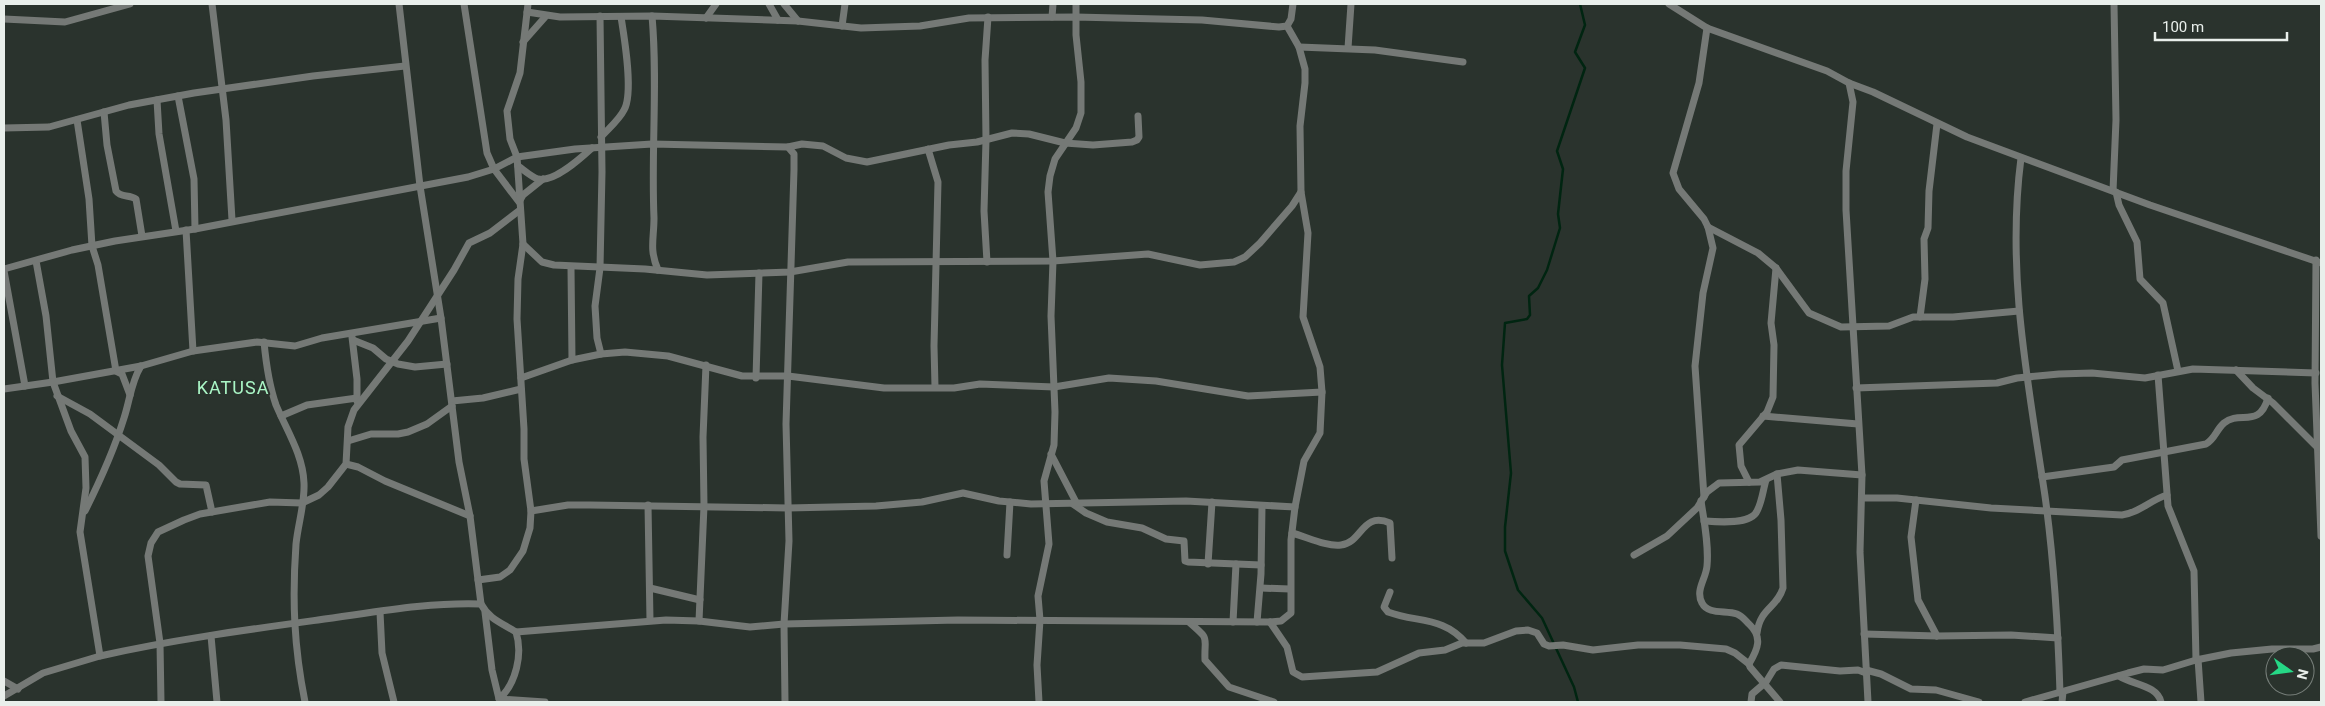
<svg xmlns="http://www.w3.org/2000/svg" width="2325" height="706" font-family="Roboto,sans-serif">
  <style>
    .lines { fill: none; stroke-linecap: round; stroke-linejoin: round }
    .stream { stroke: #002511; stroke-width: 2.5 }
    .street { stroke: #757976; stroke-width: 7 }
    .labels { text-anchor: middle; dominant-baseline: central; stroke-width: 4; stroke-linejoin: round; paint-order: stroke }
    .quarter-label { font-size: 18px; letter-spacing: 1px; fill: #aaf6c6; stroke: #2a332d }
  </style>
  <rect width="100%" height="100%" fill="#2a332d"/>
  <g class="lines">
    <polyline class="stream" points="1578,702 1574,687 1542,618 1518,590 1505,551 1505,527 1511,473 1502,365 1505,323 1527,319 1530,315 1529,296 1538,288 1547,270 1560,228 1558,214 1563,169 1557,151 1585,68 1575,52 1585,25 1580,4"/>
    <g class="street">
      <polyline points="212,4 226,120 232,220"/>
      <path d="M399 4 420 186 441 318 459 462 470 516 481 604C489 619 502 623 516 632 523 654 516 684 499 699L500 702"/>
      <polyline points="464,4 487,153 494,169 519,202 523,195 543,179"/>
      <polyline points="769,4 778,20"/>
      <polyline points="784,4 798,21"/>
      <polyline points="1669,4 1707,28 1827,71 1849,83 1873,92 1967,137 2150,205 2321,263"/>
      <polyline points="527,12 560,17 652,16 798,21 861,28 920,26 969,18 1075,17 1202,20 1279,27 1287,26 1291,19 1293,4"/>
      <polyline points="600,16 602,172 600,268 595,306 597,338 601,354"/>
      <path d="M652 16C658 83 651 151 654 218 654 239 649 249 658 270"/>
      <polyline points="1052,17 1053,4"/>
      <polyline points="706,18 716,4"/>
      <polyline points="4,19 65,22 130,4"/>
      <polyline points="842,26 845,4"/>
      <polyline points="523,42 546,16"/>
      <polyline points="1299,47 1375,50 1463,62"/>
      <polyline points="1348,48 1351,4"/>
      <polyline points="1849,83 1853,102 1846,171 1846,210 1862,475 1860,552 1868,702"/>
      <polyline points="178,96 194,179 195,229"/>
      <polyline points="157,100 159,134 176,231"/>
      <path d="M104 112 107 145 116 191C121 198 129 194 136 199L142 236"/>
      <polyline points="77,120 89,199 92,246 98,265 116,371 122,374 130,395"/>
      <polyline points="4,128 49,127 129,105 194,93 313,76 405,66"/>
      <path d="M601 137C609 128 619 120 624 110 634 93 624 36 621 17"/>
      <polyline points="788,147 802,144 823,146 846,158 867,162 949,145 977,142 1012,133 1029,134 1065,143 1093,145 1132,142 1137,140 1139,137 1138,116"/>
      <polyline points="928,149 938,182 934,346 935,387"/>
      <path d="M2021 158C2006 273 2028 382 2045 496 2054 561 2058 627 2060 693"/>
      <path d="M518 166C524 170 531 177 538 179 554 183 581 158 592 148"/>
      <polyline points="2113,191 2116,120 2114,4"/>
      <polyline points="2116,192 2119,205 2137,242 2140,279 2163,303 2178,371"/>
      <polyline points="1708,227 1758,253 1776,268 1809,313 1841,327 1889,326 1913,317 1953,317 2019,311"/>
      <polyline points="186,230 193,351"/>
      <polyline points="523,244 542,262 554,265 645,269 707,275 790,272 848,262 1053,261 1148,254 1200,265 1234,262 1245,257 1260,243 1292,206 1301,192 1300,126 1305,83 1305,69 1299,47 1287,26"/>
      <polyline points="2316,260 2315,383 2321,536"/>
      <path d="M36 261 46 316 53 382 71 431 85 457 86 488 80 532 100 656C171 640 245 630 318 620 371 613 427 602 481 604"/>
      <polyline points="987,262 984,211 986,140 985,60 988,17"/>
      <polyline points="571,268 572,360"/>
      <polyline points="4,269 72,250 115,241 195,229 468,177 494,169 517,157 575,149 652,144 788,147 794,154 794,170 786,424 789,541 784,624 785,702"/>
      <polyline points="4,271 25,386"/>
      <polyline points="1920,317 1925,279 1924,239 1928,228 1929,191 1937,124"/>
      <polyline points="352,337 357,379 357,401"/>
      <polyline points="353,340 373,348 386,359 398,364 415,367 447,364"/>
      <path d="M264 342C266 363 269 385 276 405 287 431 303 455 304 483 305 503 298 524 296 544 292 600 294 647 305 702"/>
      <polyline points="2236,370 2253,388 2273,403 2318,448"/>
      <polyline points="2158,375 2168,506 2194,571 2196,660"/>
      <polyline points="521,378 572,360 601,354 625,352 668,356 742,376 788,376 884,388 954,388 980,384 1054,387 1109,378 1156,381 1248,396 1322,392"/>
      <polyline points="756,378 759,273"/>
      <polyline points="1856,388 1997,383 2017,378 2059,374 2092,373 2145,378 2193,369 2316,373"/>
      <polyline points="4,389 53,382 141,366 193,351 257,342 295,346 322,338 441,318"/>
      <polyline points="57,396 90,414 159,465 176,482 180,484 206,485 212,512"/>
      <polyline points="452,401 483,398 521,389"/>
      <polyline points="281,416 307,405 357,398"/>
      <polyline points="1763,416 1858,424"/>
      <polyline points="348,441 371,434 398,434 408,432 427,424 452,406"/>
      <polyline points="1051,454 1077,504"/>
      <polyline points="346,464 358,467 385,481 470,516"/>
      <path d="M2042 477 2114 467 2122 460 2206 444C2215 439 2216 430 2224 423 2240 410 2259 429 2268 398"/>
      <polyline points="1749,482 1741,466 1739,445 1767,412 1773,397 1774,345 1771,323 1776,268"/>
      <polyline points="1704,497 1695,366 1703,293 1713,248 1708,227 1704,219 1679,189 1673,173 1699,83 1707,28"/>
      <path d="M1862 498H1897L1991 508 2122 515C2139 513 2150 500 2167 495"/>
      <polyline points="1916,500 1911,537 1918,600 1937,636"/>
      <path d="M1701 501C1704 521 1709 545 1707 566 1706 579 1695 590 1702 603 1708 615 1726 610 1737 614 1742 616 1745 620 1749 624 1763 637 1758 649 1749 664L1750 667 1780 702"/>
      <polyline points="1073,504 1086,513 1107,522 1142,528 1166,539 1184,541 1185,561 1188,562 1261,565"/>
      <polyline points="648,505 650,620"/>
      <path d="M85 511C100 481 114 450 124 418 130 400 131 382 141 366"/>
      <polyline points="531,511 568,505 590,505 788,508 876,506 922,502 963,493 999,501 1031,504 1186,501 1295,507"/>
      <path d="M1704 521C1717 522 1751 525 1757 511 1762 502 1763 490 1766 480"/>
      <path d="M1292 533C1307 537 1327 547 1341 545 1362 543 1362 511 1390 523L1392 558"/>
      <polyline points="1007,555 1010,502"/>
      <polyline points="1634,555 1667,536 1697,508 1707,492 1719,483 1760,482 1777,474 1798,470 1862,475"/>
      <polyline points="1208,564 1212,502"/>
      <polyline points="478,580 500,577 510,570 523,551 530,528 531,511 524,459 524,429 517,319 518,279 523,244 517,157 510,139 507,111 520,73 528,4"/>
      <polyline points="650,588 700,600"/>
      <polyline points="1261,588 1290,589"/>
      <path d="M1390 592 1384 607 1388 612C1418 623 1443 616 1466 643"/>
      <polyline points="380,612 382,653 394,702"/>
      <polyline points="485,612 492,670 499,699 545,702"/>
      <polyline points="699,621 704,506 703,437 706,365"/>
      <path d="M1189 622C1211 641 1204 635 1205 660L1229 687 1274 702"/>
      <polyline points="1233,622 1236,564"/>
      <polyline points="1257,622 1261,574 1262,506"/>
      <polyline points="1270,622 1287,647 1293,672 1302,677 1377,672 1419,653 1445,650 1462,643 1484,643 1516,631 1528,630 1537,633 1544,644 1549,646 1563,645 1593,650 1638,645 1680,645 1726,649 1735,653 1749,664"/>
      <polyline points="516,632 666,620 699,621 750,627 784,624 958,620 1270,622 1281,621 1291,613 1291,540 1295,507 1304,461 1320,433 1322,392 1320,367 1303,317 1308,233 1301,192"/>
      <path d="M1757 633C1760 608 1777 608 1783 588L1781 520 1777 474"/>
      <polyline points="1864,634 1937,636 2011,635 2058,638"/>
      <polyline points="211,636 217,702"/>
      <polyline points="2198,659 2201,702"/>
      <polyline points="1866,670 1881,674 1911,689 1936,690 1979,702"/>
      <path d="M2119 676C2133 685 2157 685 2161 702"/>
      <polyline points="4,681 18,689"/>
      <polyline points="4,696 43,673 100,656"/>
      <polyline points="161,702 160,643 148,556 151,543 158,532 184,520 200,514 270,502 302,503 319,495 328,487 346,464 348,427 354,410 408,341 454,270 469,243 490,233 520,210"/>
      <polyline points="1039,702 1037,665 1040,620 1038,596 1049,544 1044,481 1054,445 1055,412 1051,316 1053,261 1048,192 1050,176 1055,159 1076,128 1081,113 1081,82 1076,35 1076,4"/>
      <polyline points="1751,702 1752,694 1766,682 1774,669 1781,665 1840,671 1858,670 1866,673"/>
      <polyline points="2025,702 2128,673 2144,669 2163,670 2196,660 2231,653 2272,649 2313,649 2321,647"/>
      <polyline points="2062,702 2063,692"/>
    </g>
  </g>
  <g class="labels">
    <g class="quarter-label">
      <text x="233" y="387">KATUSA</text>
    </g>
  </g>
  <rect width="2325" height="706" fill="none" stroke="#e9efeb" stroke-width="10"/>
  <g transform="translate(2290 671) rotate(104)"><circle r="24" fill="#2a332d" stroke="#767e79"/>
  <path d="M0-4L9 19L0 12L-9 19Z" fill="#26d886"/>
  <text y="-8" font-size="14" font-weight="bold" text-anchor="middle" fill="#e9efeb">N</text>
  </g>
  <path d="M2155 32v8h132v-8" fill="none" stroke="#e9efeb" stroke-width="2.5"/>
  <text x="2162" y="32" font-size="15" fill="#e9efeb" stroke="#2a332d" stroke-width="4" paint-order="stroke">100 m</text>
</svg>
